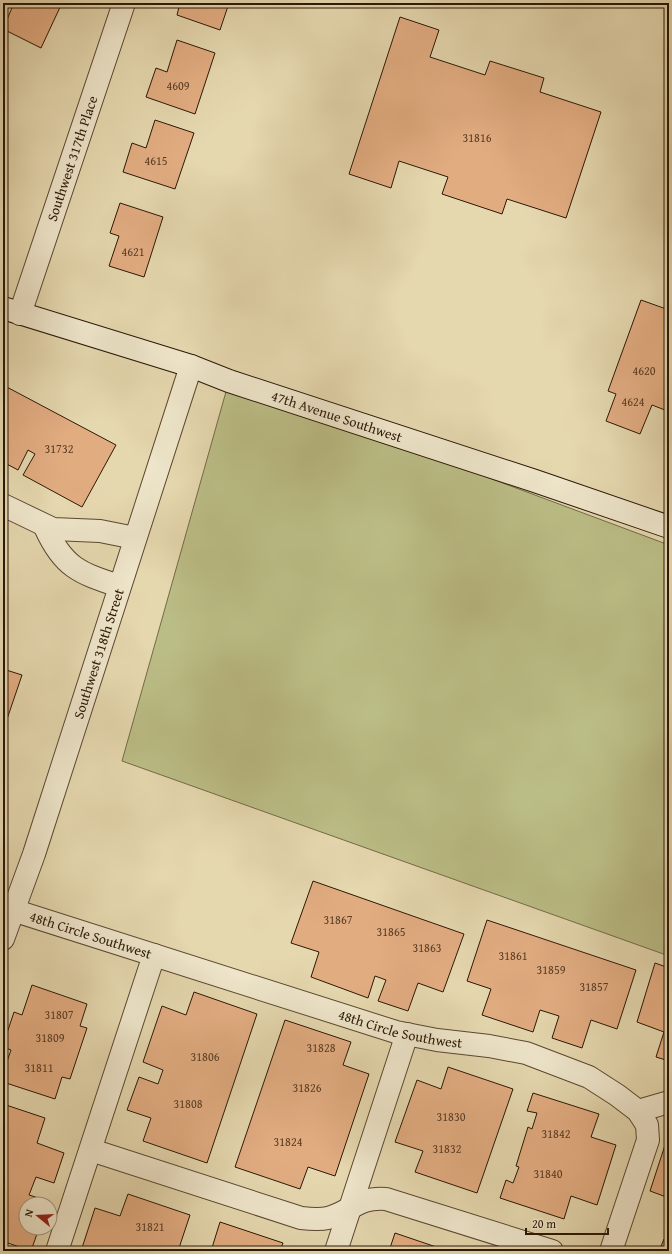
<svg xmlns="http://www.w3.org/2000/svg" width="672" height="1254" font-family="'Gentium Book Plus',serif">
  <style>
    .green { fill: #bbbd86; stroke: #736a46 }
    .building { fill: #e2ac81; stroke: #2b1806 }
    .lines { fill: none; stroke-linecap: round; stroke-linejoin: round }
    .minor-casing { stroke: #5a4830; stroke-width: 24 }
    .secondary-casing { stroke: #2b1806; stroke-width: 24 }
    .minor { stroke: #eee5ca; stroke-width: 22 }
    .secondary { stroke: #eee5ca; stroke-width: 22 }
    .labels { text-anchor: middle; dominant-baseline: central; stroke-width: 3; stroke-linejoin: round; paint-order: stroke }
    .number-label { font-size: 12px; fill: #593d25 }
    .street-label { font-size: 14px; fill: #2b1806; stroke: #eee5ca }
  </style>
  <rect width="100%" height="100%" fill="#e5d7ae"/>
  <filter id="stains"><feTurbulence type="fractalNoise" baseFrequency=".005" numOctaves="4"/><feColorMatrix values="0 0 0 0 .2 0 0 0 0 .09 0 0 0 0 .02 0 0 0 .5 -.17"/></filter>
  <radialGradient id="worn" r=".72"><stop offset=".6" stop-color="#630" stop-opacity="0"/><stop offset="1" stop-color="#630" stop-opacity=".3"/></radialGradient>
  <polygon class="green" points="229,381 669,545 669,956 122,761"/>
  <g class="building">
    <polygon points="14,3 62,3 41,48 3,29"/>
    <polygon points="180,3 229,3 220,30 177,15"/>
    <polygon points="400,17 439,30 430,57 485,75 490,61 544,78 540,92 601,112 566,218 507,199 502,214 442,194 448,177 399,161 391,188 349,174"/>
    <polygon points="177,40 215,53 195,114 146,97 156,68 167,72"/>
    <polygon points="155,120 194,133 175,189 123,172 132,143 146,148"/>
    <polygon points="120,203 163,217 144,277 109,266 119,236 110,233"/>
    <polygon points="641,300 669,310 669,397 665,410 652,405 640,434 606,421 616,394 608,391"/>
    <polygon points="3,385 116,445 82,507 23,475 35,454 28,450 18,470 3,462"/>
    <polygon points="3,669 22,675 3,731"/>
    <polygon points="313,881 464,934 443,992 418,983 408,1011 378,1001 386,980 375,976 368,998 311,977 319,952 291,943"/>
    <polygon points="487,920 636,970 617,1029 591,1020 582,1048 552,1038 559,1016 540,1010 533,1032 482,1015 491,989 467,981"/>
    <polygon points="655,963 669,968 669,1061 656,1057 664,1032 637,1022"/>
    <polygon points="32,985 87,1004 80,1026 87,1028 70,1079 62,1077 55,1099 3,1082 3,1073 11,1050 3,1047 3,1045 14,1012 22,1015"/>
    <polygon points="194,992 257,1014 207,1163 143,1141 151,1118 127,1110 139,1077 158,1084 163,1070 143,1062 162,1006 186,1015"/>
    <polygon points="285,1020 351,1042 343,1065 369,1074 335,1176 308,1167 300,1189 235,1167"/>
    <polygon points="448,1067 513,1089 477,1193 415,1172 423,1151 395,1142 417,1080 441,1089"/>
    <polygon points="533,1093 599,1114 591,1137 616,1145 597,1205 571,1196 564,1219 500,1198 506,1180 513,1183 519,1167 516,1166 528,1127 532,1129 537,1113 527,1111"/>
    <polygon points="3,1104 45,1118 37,1143 64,1153 54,1183 36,1177 29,1195 48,1201 47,1204 26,1204 26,1228 39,1228 31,1251 5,1242 3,1248"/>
    <polygon points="668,1136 669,1137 669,1198 650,1191"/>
    <polygon points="128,1194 190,1215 178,1251 81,1251 95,1208 120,1216"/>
    <polygon points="220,1222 283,1243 280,1251 211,1251"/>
    <polygon points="395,1233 448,1251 389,1251"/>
    <polygon points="664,1239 669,1241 669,1251 659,1251"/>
  </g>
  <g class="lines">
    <defs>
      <g id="minor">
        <path id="s1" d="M20 314 124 3"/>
        <polyline points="3,505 53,529 100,531 135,538"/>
        <path d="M45 527C63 567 79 573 119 586"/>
        <path id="s2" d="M3 907 396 1032 437 1040 489 1046 526 1053 589 1077 617 1095 638 1111 647 1125 648 1140 611 1251"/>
        <path id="s3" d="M3 939 34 854 191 366"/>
        <polyline points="638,1111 669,1102"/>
        <path d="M91 1150 301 1218C310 1219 319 1220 328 1218 353 1211 356 1197 386 1199L552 1251"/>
        <polyline points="57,1251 154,955"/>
        <polyline points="336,1251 407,1034"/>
      </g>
      <g id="secondary">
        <path id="s4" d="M3 308 191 366 229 381 535 481 669 527"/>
      </g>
    </defs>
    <use href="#minor" class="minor-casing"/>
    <use href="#secondary" class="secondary-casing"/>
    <use href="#minor" class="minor"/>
    <use href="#secondary" class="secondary"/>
  </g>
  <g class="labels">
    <g class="number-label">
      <text x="178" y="85">4609</text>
      <text x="477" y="137">31816</text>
      <text x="156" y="160">4615</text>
      <text x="133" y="251">4621</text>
      <text x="644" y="370">4620</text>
      <text x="633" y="401">4624</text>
      <text x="59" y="448">31732</text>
      <text x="338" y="919">31867</text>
      <text x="391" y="931">31865</text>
      <text x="427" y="947">31863</text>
      <text x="513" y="955">31861</text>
      <text x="551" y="969">31859</text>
      <text x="594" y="986">31857</text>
      <text x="59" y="1014">31807</text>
      <text x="50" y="1037">31809</text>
      <text x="321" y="1047">31828</text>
      <text x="205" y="1056">31806</text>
      <text x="39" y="1067">31811</text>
      <text x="307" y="1087">31826</text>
      <text x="188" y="1103">31808</text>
      <text x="451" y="1116">31830</text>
      <text x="556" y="1133">31842</text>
      <text x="288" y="1141">31824</text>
      <text x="447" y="1148">31832</text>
      <text x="548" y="1173">31840</text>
      <text x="150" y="1226">31821</text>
    </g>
    <g class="street-label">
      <text stroke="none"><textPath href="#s1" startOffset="164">Southwest 317th Place</textPath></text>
      <text stroke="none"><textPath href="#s4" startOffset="351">47th Avenue Southwest</textPath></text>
      <text stroke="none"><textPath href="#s3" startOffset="301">Southwest 318th Street</textPath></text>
      <text stroke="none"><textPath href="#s2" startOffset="92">48th Circle Southwest</textPath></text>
      <text stroke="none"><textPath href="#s2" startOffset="416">48th Circle Southwest</textPath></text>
    </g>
  </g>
  <rect width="672" height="1254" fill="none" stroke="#e5d7ae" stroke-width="16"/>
  <rect x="4" y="4" width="664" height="1246" fill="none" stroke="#2b1806" stroke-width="2"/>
  <rect x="8" y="8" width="656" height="1238" fill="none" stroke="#2b1806"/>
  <g transform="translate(38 1216) rotate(288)"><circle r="19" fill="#eee5ca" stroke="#a0937c"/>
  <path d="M0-3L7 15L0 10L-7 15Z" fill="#8f2418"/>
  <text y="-6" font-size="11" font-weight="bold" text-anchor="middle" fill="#2b1806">N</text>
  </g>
  <path d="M526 1228v6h82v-6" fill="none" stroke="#2b1806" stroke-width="2"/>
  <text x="532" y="1228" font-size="12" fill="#2b1806" stroke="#eee5ca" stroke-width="3" paint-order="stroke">20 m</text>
  <rect width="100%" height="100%" filter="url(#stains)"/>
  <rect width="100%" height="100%" fill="url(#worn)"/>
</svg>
